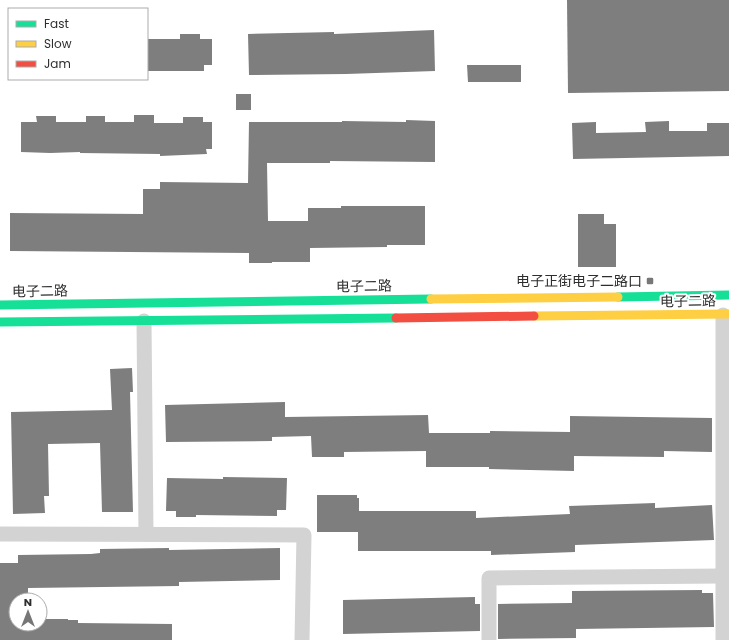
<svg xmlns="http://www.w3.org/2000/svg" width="729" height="640" font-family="Poppins,'Noto Sans SC',sans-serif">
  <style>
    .building { fill: #7e7e7e }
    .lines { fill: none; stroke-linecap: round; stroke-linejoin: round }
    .street { stroke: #d3d3d3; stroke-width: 15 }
    .fast { stroke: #16e098; stroke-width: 9 }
    .slow { stroke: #ffcf43; stroke-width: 9 }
    .jam { stroke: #f24e42; stroke-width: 9 }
    .poi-dot { fill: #777; stroke: #fff; stroke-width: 1.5 }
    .labels { text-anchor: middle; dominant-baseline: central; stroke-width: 4; stroke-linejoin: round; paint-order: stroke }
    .poi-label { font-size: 14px; fill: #2e2e2e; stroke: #fff; text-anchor: end }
    .street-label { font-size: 14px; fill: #2e2e2e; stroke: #fff }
  </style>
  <rect width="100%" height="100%" fill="#fff"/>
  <g class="building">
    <polygon points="567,0 729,0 729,91 568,93"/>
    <polygon points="434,30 435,71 346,74 249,75 248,34 334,32 334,34"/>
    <polygon points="180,34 200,34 200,39 212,39 212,65 204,65 204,71 147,71 147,39 180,39"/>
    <polygon points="467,65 521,65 521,82 468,82"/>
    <rect x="236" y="94" width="15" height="16"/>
    <polygon points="134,115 154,115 154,123 183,123 183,117 203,117 203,122 212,122 212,149 206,149 207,154 160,156 160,154 80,153 80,152 50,153 21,152 21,122 37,122 36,116 56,116 56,122 86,122 86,116 105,116 105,122 134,122"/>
    <polygon points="406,120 435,121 435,162 330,161 330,163 267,163 268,221 308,221 308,208 341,208 341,206 425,206 425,245 387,245 387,247 310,248 310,262 272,262 272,263 249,263 249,253 10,251 10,213 143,214 143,189 160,189 160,182 248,183 249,122 342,122 342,121 406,122"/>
    <polygon points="669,121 669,131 707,131 707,123 729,123 729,156 573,159 572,123 596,122 596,133 646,132 645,122"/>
    <polygon points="578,214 604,214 604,224 616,224 616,267 578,267"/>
    <polygon points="132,368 133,392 130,392 133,512 102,512 100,443 48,444 49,496 44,496 45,513 13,514 11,412 112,410 110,369"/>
    <polygon points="285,402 285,417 428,415 429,433 490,433 490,431 570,432 570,416 712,418 712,452 664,451 664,457 574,456 574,471 489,469 489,467 426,467 426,451 344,452 344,457 312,457 311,436 272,437 272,441 166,442 165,405"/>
    <polygon points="223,477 287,478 286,510 277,510 277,516 196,515 196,517 176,517 176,511 166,511 167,478 223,479"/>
    <polygon points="317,495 357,495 357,498 359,498 359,511 476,511 476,518 570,514 569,506 655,503 655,508 712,505 714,540 575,545 575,552 491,555 491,551 358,551 358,532 317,532"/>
    <polygon points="169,548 169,550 280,548 280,580 179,582 179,586 28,588 28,600 16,600 16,624 40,624 40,619 68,619 68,620 78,620 78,623 172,624 172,640 0,640 0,563 18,563 18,555 91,554 100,553 100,549"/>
    <polygon points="702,590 702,593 713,593 714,627 576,629 576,638 498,639 498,604 572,603 572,591"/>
    <polygon points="475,597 475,604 480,604 480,631 343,634 343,600"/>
  </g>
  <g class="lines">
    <g class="street">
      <polyline points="144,321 146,534"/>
      <polyline points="0,534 304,535 302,640"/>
      <polyline points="489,640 489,578 723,576"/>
      <polyline points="723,640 723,315"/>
    </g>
    <g class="fast">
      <polyline points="618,297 729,295"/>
      <polyline points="0,305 431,299"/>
      <polyline points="0,322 396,318"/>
    </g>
    <g class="slow">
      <polyline points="431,299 618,297"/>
      <polyline points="534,316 729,314"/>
    </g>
    <polyline class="jam" points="396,318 534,316"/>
  </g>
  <rect class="poi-dot" x="646" y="277" width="8" height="8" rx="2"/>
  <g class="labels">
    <g class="poi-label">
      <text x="642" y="281">电子正街电子二路口</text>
    </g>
    <g class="street-label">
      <text transform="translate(364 286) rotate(-1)">电子二路</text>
      <text transform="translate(40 291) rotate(-1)">电子二路</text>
      <text transform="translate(688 301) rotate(-1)">电子二路</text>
    </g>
  </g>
  <rect x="8" y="8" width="140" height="72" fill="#ffffff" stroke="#ababab"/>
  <rect x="16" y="21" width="20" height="6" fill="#16e098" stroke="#ababab"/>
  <text x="44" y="28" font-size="12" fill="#2e2e2e">Fast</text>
  <rect x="16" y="41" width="20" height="6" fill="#ffcf43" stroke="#ababab"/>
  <text x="44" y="48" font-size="12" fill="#2e2e2e">Slow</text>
  <rect x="16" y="61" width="20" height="6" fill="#f24e42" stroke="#ababab"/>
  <text x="44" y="68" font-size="12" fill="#2e2e2e">Jam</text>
  <g transform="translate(28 612)"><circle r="19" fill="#ffffff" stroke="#ababab"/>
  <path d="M0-3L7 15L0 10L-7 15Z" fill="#777777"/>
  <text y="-6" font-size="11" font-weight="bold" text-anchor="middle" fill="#2e2e2e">N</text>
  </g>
</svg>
